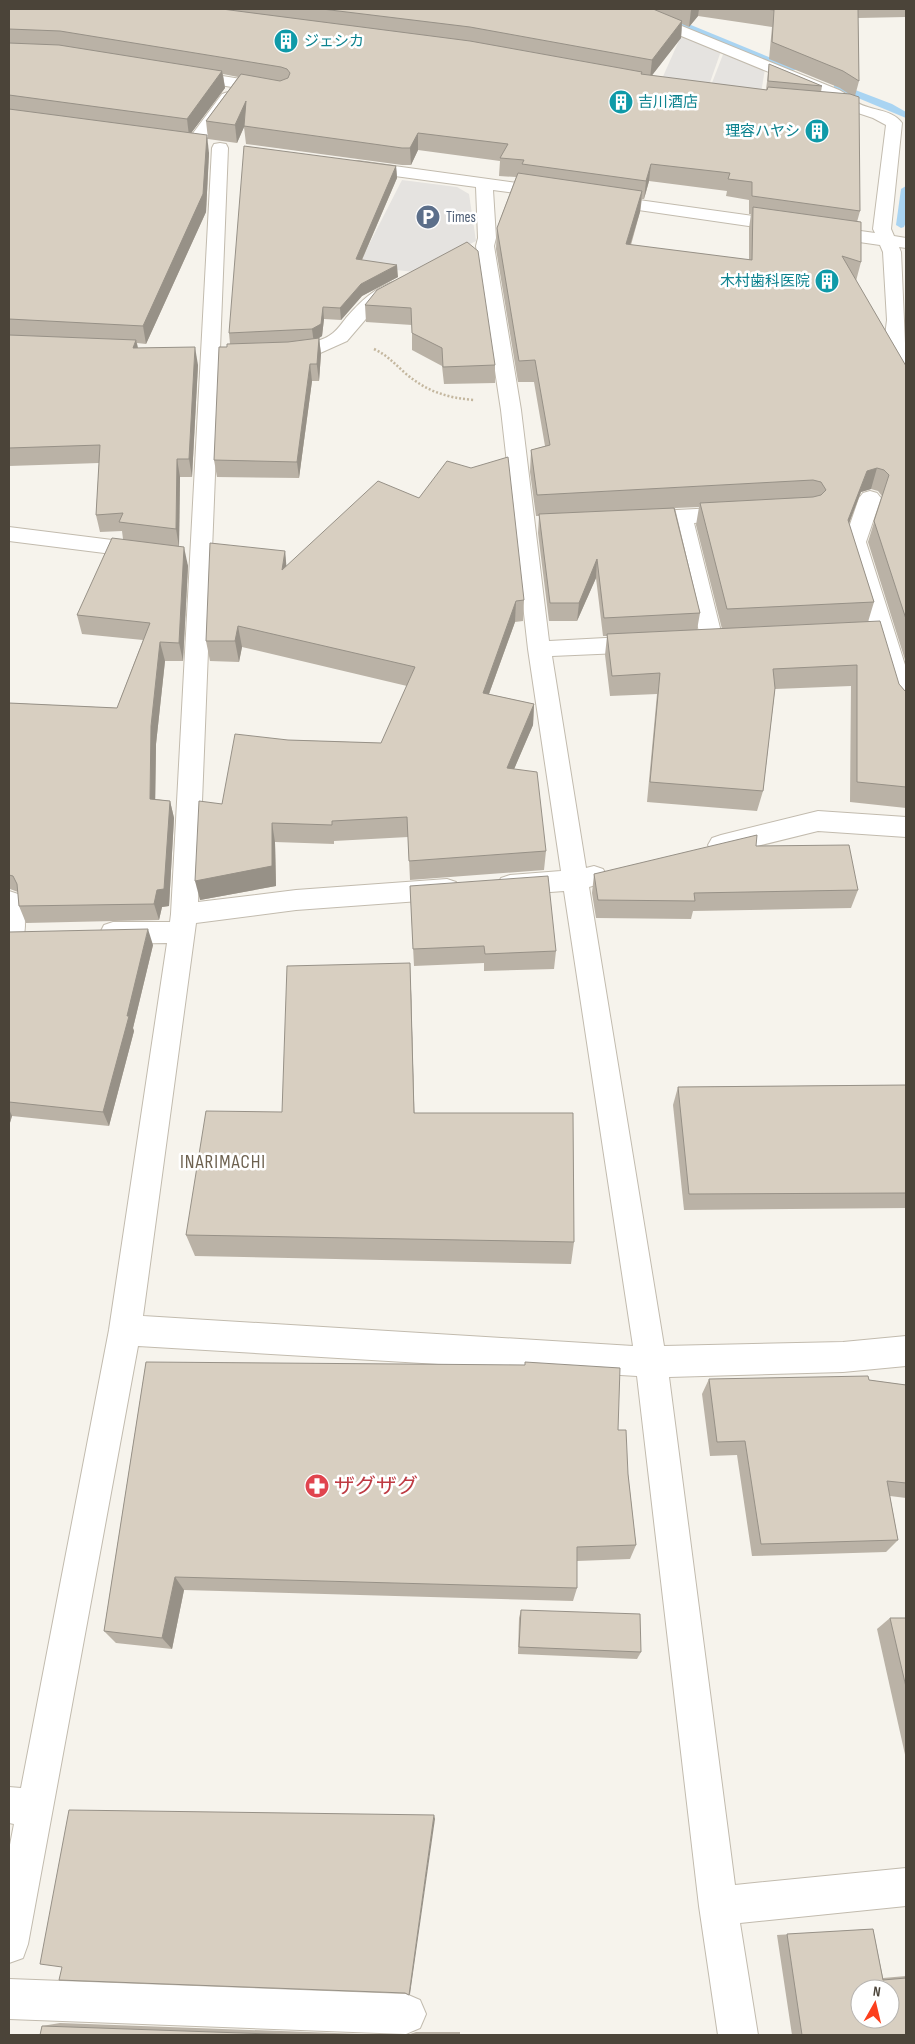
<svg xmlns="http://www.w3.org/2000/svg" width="915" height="2044" font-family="'Sofia Sans Condensed','Noto Sans JP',sans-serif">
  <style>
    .parking { fill: #e5e3e0 }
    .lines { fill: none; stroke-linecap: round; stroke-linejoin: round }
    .stream { fill: #a9d4f2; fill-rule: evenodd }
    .minor-casing { stroke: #c2bbae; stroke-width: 2 }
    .path { stroke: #c4b79f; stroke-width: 2.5; stroke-dasharray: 2 2; stroke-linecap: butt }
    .minor { fill: #fff; fill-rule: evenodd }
    .wall { fill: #bab2a6; fill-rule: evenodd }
    .shaded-wall { fill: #979187 }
    .building { fill: #d8cfc1; stroke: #979187; fill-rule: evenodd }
    .labels { text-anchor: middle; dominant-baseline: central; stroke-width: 5; stroke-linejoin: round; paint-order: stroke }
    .far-culture-label { font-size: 15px; fill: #0d838f; stroke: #fff; text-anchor: start }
    .far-service-label { font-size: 15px; fill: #4e5e75; stroke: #fff; text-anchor: start }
    .neighbourhood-label { font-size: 19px; letter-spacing: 1px; fill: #6e6250; stroke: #fff }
    .near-health-label { font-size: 21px; fill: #be3a42; stroke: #fff; text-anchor: start }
  </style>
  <rect width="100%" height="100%" fill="#f6f3ec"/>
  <g class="parking">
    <polygon points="681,36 721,51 708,88 661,81"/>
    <polygon points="724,52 765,69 761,93 710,88"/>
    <polygon points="402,180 457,187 469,194 476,241 415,272 358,266"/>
  </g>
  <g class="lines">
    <g class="stream">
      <polygon points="641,9 652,9 798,69 791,71"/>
      <polygon points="837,83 892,104 906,112 906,118 834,88 834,84"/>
      <polygon points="906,186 906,222 904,227 901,228 896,225 901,189"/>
    </g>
    <defs>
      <g id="minor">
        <path d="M621 9H640L839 90C847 94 848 96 855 101 867 111 892 108 902 123L891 229 894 236 906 238V248L899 247 901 252 906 366 899 364 885 336 887 320 883 252 880 245 597 204 594 200 597 196 603 195 875 233 873 229 886 125 873 118 843 108 839 102 827 96 623 12Z"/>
        <polygon points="186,70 272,84 278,86 280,89 278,92 272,94 180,78 178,75 180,72"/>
        <polygon points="228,92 234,94 236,97 200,148 188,148 186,144 188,140 222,94"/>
        <polygon points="220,143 226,144 228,148 198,902 296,890 447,879 456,882 460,889 456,896 447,899 296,910 196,923 143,1316 633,1346 564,891 510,895 501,892 497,885 501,878 510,875 561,871 528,649 501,410 476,246 478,238 476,187 358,171 352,170 350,166 352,162 358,161 554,188 557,192 554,196 548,197 493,190 496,238 494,246 521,410 549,641 643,636 651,638 654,644 651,650 643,652 552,656 586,868 594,866 603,869 607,876 603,883 589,887 664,1346 843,1342 906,1336 906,1366 843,1372 669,1377 735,1885 906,1868 906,1906 740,1923 758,2035 718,2035 699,1906 637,1376 138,1346 28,1944 23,1958 9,1963 9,1850 14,1824 9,1823 9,1787 21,1788 109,1330 167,943 113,944 104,941 100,933 104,925 113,922 170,922 171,914 212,148 214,144"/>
        <path d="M396 281 403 283 405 287 403 291 377 306 347 341 318 354 284 357 277 355 274 351 277 347C296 342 317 346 333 333 338 329 342 323 346 318 360 302 375 287 396 281Z"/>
        <polygon points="870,491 877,493 881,498 866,542 906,668 906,712 898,710 894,704 844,542 859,498 863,493"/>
        <polygon points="735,507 743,509 746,514 743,519 694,523 723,640 720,646 712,648 704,646 701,640 673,524 638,526 630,524 627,519 630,514 638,512"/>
        <polygon points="9,527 144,544 152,546 155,551 152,556 144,558 9,541"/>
        <polygon points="818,811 906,817 906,837 818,831 721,855 712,852 708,845 712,838 721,835"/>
        <path d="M9 891 18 894C25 906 28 930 21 943L12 946 9 945Z"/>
        <polygon points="9,1979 406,1994 420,2000 426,2014 420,2028 406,2034 9,2019"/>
      </g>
    </defs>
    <use href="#minor" class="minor-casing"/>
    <path class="path" d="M374 349C387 355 395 364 405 373 426 391 447 398 474 400"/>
    <use href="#minor" class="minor"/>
  </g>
  <g class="wall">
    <path d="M9 9H906V17L858 18 859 81 855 96 860 211 857 222 861 262 856 281 906 366V663L868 542 882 496 878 491 871 489 861 492 849 524 874 602 868 622 899 684 905 691H906V808L850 802 851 686 775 689 763 791 757 811 647 802 657 694 610 696 605 655 607 636H603L596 578 577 621H549L538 533 539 516H536L530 472 531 450 545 446 534 382H518L496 249 497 228 516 177 499 176 500 161 418 150 411 165H402L246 144 244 127 237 143 208 139 206 121 238 77 223 74 225 88 191 133 209 153 206 212 146 344 137 343 138 348 198 365 192 477H180L179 546 188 566 183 661H165L156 744 155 799 170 801 174 818 169 906 162 907 159 920 26 923 19 906 18 892 10 889 9 890V703L117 708 143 640 82 634 77 615 123 539 122 531 100 532 96 515 99 463 9 466ZM698 16 772 27 769 59 840 88 849 94 821 92 822 86 769 64 766 90 651 76 681 38 682 24 689 27ZM649 181 727 191 726 196 749 200V214H751L749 228V260L631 245 640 212 642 199H644ZM699 507 696 525 722 629 697 630 700 613 675 508Z"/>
    <polygon points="396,166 397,178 362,260 398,277 362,296 341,320 324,319 322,336 319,338 321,354 319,381 312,381 299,478 217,477 214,460 227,347 230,344 229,333"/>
    <polygon points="467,242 495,365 495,383 444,384 442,366 412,350 412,325 366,322 365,305"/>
    <polygon points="285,551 286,566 524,600 523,621 515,622 489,694 534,704 533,725 514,769 546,851 544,870 410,880 408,837 334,841 334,844 275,842 276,886 200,900 222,804 288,740 381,743 407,686 242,647 239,662 210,661 206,641"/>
    <polygon points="756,846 858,890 851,908 693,911 691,919 596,918 592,893 594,874"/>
    <polygon points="410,886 556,951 554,969 484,971 484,963 414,966"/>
    <polygon points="9,932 153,945 133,1028 134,1031 109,1126 12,1116 9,1126"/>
    <polygon points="411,989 414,1113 574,1242 571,1264 195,1256 186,1235 282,1112"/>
    <polygon points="906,1085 906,1208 684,1210 673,1105 678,1087"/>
    <polygon points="146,1362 618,1430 628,1474 636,1545 630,1559 577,1561 577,1588 573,1601 184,1590 172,1649 116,1643 104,1631"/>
    <polygon points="709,1379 869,1380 906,1385 906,1498 890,1496 898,1540 886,1552 752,1556 737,1455 710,1456 702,1394"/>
    <polygon points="521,1610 641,1652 637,1659 518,1654 519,1618"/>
    <polygon points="890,1618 906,1618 906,1759 877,1629"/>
    <polygon points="873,1929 883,1978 906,1976 906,2035 792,2035 777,1935"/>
    <polygon points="60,2023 389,2035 40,2035 42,2026"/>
    <polygon points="416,2032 460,2032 460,2035 407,2035"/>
  </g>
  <g class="shaded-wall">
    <polygon points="692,9 699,9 698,16 689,27 691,10"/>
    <polygon points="682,21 681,38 650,78 652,60"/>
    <polygon points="222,71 225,88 189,136 187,119"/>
    <polygon points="246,101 248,118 237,143 235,125"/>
    <polygon points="418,133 418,150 411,165 410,148"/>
    <polygon points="207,135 209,153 206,212 146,344 143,326"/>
    <polygon points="651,164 649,181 644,199 646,181"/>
    <polygon points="396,166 397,178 357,271 356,259"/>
    <polygon points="642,191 640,212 624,265 626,244"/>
    <polygon points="397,265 398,277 362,296 341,320 340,308 361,284"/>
    <polygon points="323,307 324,319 322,336 319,338 321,354 319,381 312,329"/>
    <polygon points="136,340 140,358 133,348"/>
    <polygon points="195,347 198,365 192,477 189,459"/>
    <polygon points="310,364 312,381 299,478 297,462"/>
    <polygon points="177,459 180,477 179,547 176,529"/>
    <polygon points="877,468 871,489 861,492 842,541 848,520 867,471"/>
    <polygon points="184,547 188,566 183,661 179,643"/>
    <polygon points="285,551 287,572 282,570"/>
    <polygon points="597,559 596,578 577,621 579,603"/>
    <polygon points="516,601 515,622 482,713 483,693"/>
    <polygon points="238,626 242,647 239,662 235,641"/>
    <polygon points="160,642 165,661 156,744 155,816 150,799 151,726"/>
    <polygon points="534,704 533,725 506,788 507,768"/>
    <polygon points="170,801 174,818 169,906 162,907 159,920 154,904"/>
    <polygon points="272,823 275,842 276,886 200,900 195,881"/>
    <polygon points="148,929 153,945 133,1028 134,1031 109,1126 103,1112"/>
    <polygon points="410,963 411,989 415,1137 414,1113"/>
    <polygon points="9,1109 12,1116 9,1126"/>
    <polygon points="175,1577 184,1590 172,1649 162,1638"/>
    <polygon points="434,1815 435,1819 410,1994 409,1995"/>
  </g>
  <g class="building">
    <polygon points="9,9 222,9 470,41 642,72 641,74 767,90 768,87 850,94 859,97 860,211 752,196 752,182 728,179 730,173 651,164 646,181 522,164 524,160 500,158 508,144 418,133 410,148 402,148 244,126 246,101 235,125 206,121 241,74 280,81 288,78 290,73 287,69 281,67 60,31 9,29"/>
    <polygon points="322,9 653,9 682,21 652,60 470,27"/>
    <polygon points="766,9 858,9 859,81 843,71 772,42 774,10"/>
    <polygon points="9,43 59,45 222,71 187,119 9,95"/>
    <polygon points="769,64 822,86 768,81"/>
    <polygon points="9,109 207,135 203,194 143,326 9,319"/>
    <polygon points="244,146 396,166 356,259 397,265 361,284 340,308 323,307 321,324 312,329 229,333"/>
    <polygon points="518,173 642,191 626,244 752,260 753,207 861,222 861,262 842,256 906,366 906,619 874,521 889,475 884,470 877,468 867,471 848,520 874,602 727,609 700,503 813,497 821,495 826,490 821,482 813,480 537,495 531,450 550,445 535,360 519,361 497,228"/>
    <polygon points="467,242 478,251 495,365 443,367 442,348 412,333 411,308 365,305 377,290"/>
    <polygon points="9,335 136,340 133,348 195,347 189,459 177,459 176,529 119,522 123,513 96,515 100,445 9,448"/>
    <polygon points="319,338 317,364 310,364 297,462 214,460 219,347 227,347 227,344 288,342"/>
    <polygon points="508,457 524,600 516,601 483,693 534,704 507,768 537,772 546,851 409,861 407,817 332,821 332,825 272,823 272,866 195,881 199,801 222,804 235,734 288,740 381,743 415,667 238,626 235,641 206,641 210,543 285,551 282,570 378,481 419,498 447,461 471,468"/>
    <polygon points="674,508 700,613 604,618 597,559 579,603 550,603 539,514"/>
    <polygon points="112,538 184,547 179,643 160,642 151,726 150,799 170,801 164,889 157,890 154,904 19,906 17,884 13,876 9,875 9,703 117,708 150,623 77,615"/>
    <polygon points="880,621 899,684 905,691 906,691 906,787 857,782 857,665 773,669 775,688 763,791 650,782 660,673 612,676 607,634"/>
    <polygon points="757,835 756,846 849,845 858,890 694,893 695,901 598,900 594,874"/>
    <polygon points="548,876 556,951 485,954 484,946 413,949 410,886"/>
    <polygon points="148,929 127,1016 129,1016 103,1112 9,1102 9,932"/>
    <polygon points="410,963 414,1113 573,1113 574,1242 186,1235 206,1111 282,1112 287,966"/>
    <polygon points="906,1085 906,1193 689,1194 678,1087"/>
    <polygon points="146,1362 525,1365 525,1362 620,1368 618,1430 626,1430 628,1474 636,1545 577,1547 577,1588 175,1577 162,1638 104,1631"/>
    <polygon points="868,1376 869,1380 906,1385 906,1483 887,1481 898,1540 761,1544 745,1441 717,1442 709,1379"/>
    <polygon points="521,1610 640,1614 641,1652 519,1647"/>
    <polygon points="890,1618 906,1618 906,1687"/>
    <polygon points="69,1810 434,1815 409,1995 405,1993 59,1980 62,1967 40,1964"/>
    <path d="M873 1929 883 1980 906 1978V2035H802L787 1934ZM860 1989H890V2019H860Z"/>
    <polygon points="42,2026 298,2035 40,2035"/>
  </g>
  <defs>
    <symbol id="building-disc" viewBox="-11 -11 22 22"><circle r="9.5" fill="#0f9aa8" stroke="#fff"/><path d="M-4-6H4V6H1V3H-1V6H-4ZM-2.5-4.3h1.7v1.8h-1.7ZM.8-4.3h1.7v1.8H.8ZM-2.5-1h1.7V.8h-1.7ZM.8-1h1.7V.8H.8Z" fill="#fff"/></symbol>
    <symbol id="parking-disc" viewBox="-11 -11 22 22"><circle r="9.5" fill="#5c6f8a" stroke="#fff"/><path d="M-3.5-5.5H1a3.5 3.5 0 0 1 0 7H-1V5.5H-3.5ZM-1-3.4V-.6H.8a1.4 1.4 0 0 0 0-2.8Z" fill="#fff"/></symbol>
    <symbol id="pharmacy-disc" viewBox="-11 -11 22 22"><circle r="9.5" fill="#e0444e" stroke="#fff"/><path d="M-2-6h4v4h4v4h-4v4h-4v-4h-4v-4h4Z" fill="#fff"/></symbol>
  </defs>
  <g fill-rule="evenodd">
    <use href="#building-disc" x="272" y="27" width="28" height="28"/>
    <use href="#building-disc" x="607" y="88" width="28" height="28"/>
    <use href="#building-disc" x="803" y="117" width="28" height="28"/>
    <use href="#parking-disc" x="414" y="203" width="28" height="28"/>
    <use href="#building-disc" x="813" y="267" width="28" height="28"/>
    <use href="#pharmacy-disc" x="303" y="1472" width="28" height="28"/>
  </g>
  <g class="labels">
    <g class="far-culture-label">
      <text x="304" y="41">ジェシカ</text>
      <text x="638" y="102">吉川酒店</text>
      <text x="800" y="131" text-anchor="end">理容ハヤシ</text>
      <text x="810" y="281" text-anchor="end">木村歯科医院</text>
    </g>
    <g class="far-service-label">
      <text x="446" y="217">Times</text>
    </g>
    <g class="neighbourhood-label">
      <text x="223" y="1162">INARIMACHI</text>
    </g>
    <g class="near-health-label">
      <text x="334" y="1486">ザグザグ</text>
    </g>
  </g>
  <rect width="915" height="2044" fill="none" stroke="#4b4439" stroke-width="20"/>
  <g transform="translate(875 2004) rotate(8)"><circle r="24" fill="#ffffff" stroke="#b7b4b0"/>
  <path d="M0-4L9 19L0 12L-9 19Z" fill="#fc3f1d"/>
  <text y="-8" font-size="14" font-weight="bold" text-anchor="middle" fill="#4b4439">N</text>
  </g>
</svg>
